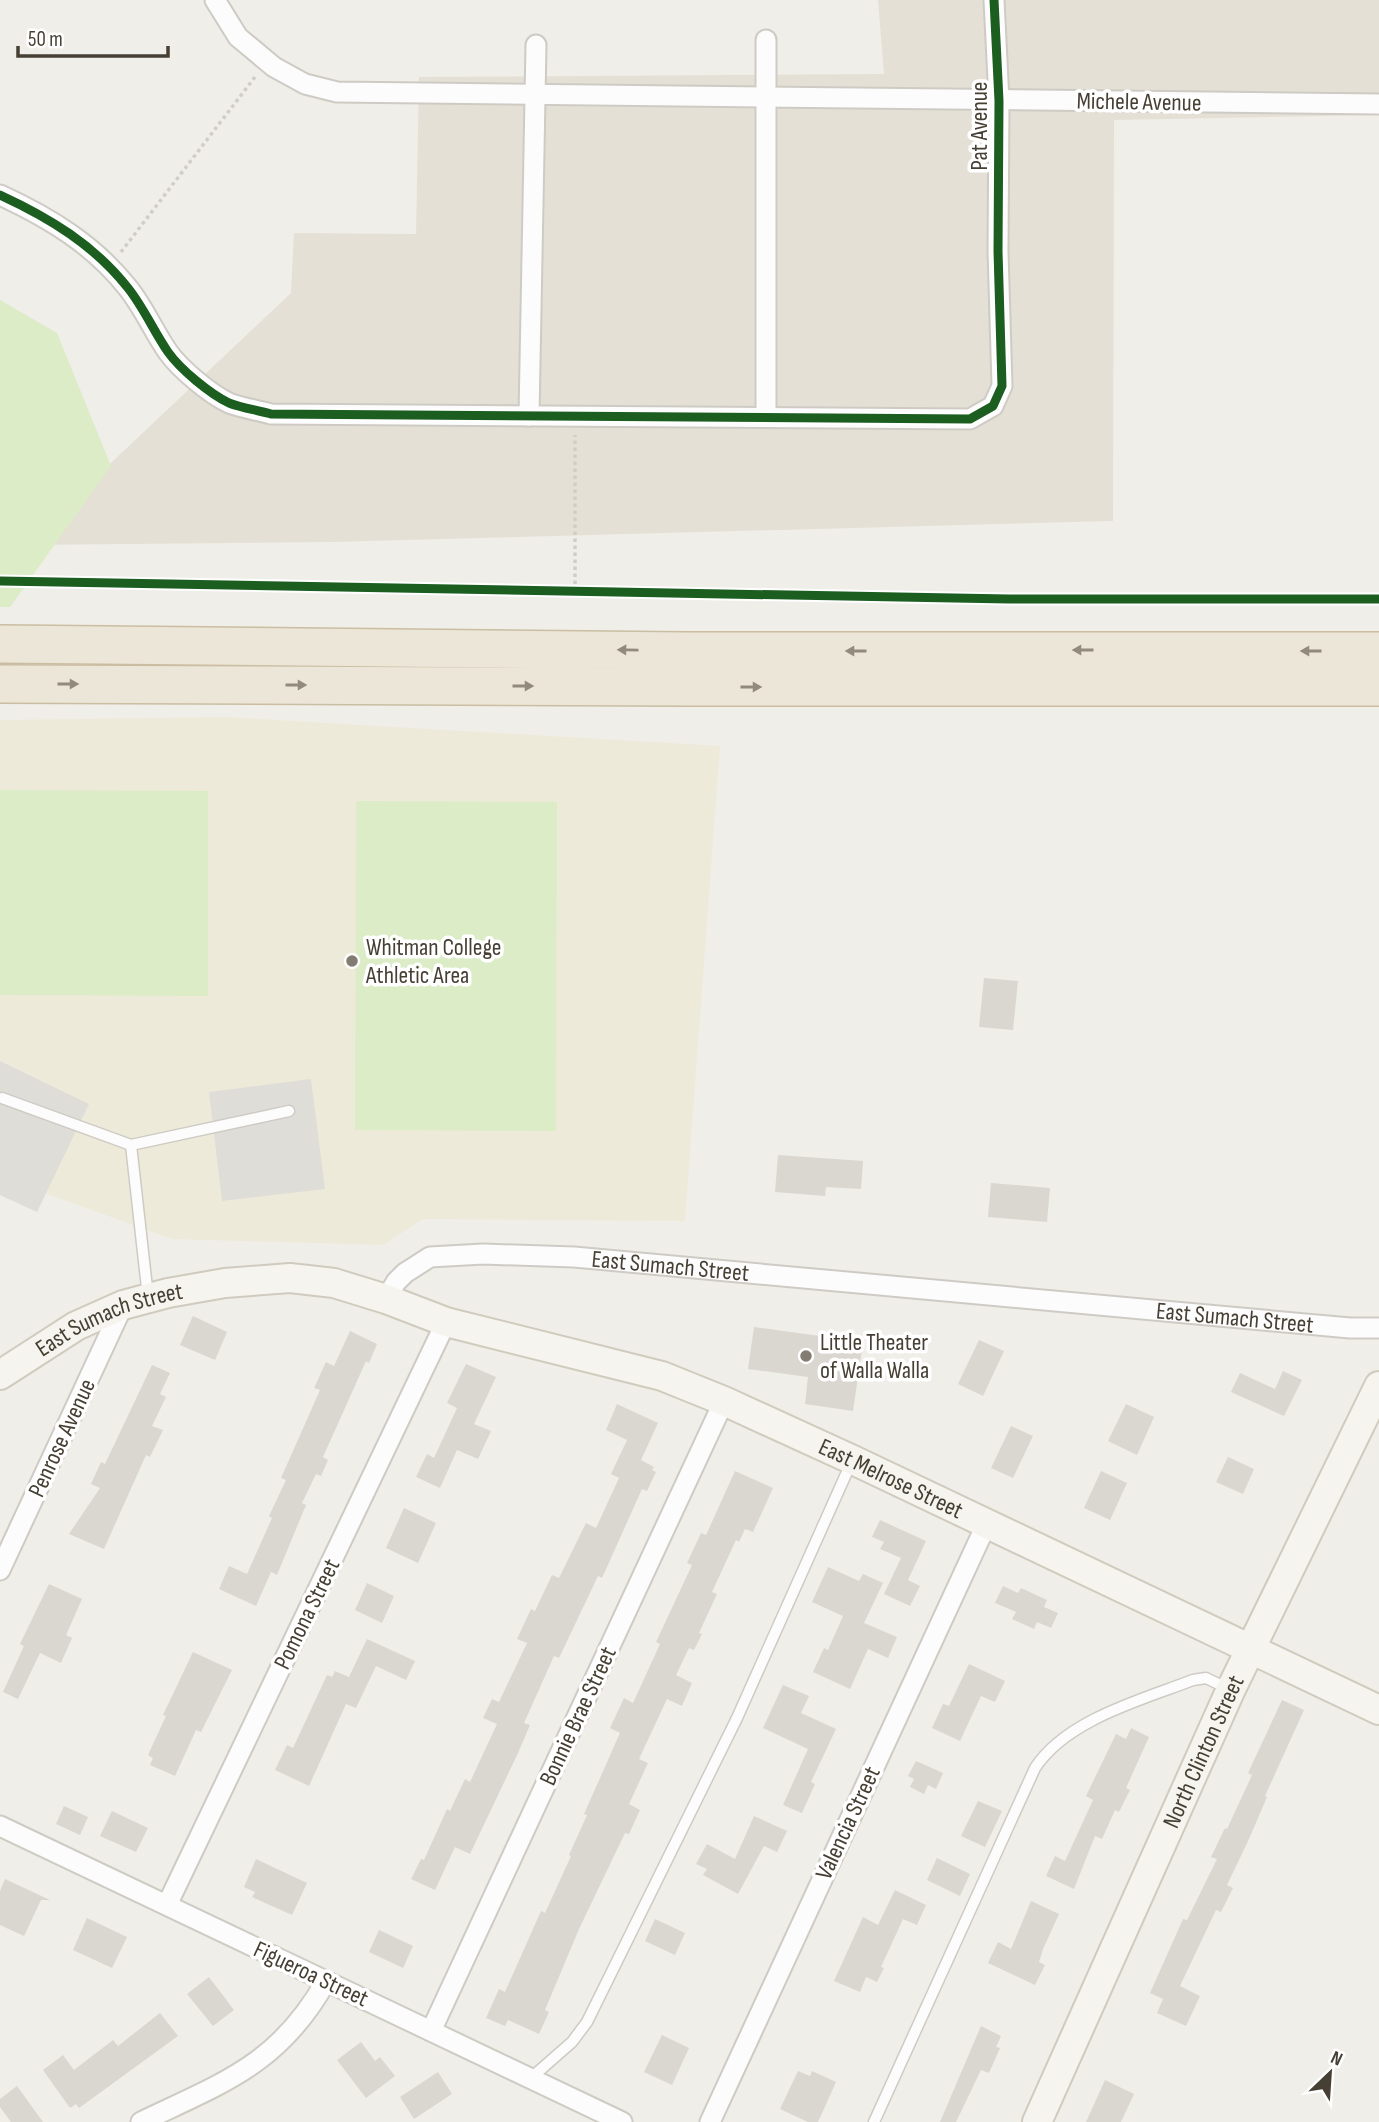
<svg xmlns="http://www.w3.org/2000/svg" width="1379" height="2122" font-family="'Sofia Sans Condensed',sans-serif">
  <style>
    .residential { fill: #e4e0d5 }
    .education { fill: #eeead9 }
    .green { fill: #dbecc6 }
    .parking { fill: #dfddd8 }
    .building { fill: #d9d7d0 }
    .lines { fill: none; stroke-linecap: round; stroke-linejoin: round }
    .lane-casing { stroke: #cecbc5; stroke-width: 13 }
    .street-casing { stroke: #cecbc5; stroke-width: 23 }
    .secondary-casing { stroke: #cfcbbe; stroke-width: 32 }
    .highway-casing { stroke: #cabda1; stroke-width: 40 }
    .path { stroke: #d1cec9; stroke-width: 3.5; stroke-dasharray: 3.5 3.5; stroke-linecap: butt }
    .lane { stroke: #fdfcfc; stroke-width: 10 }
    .street { stroke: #fdfcfc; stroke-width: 19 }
    .secondary { stroke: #f6f4ee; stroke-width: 28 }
    .highway { stroke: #ece6d8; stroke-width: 37 }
    .cycleway-casing { stroke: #fff; stroke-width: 13 }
    .cycleway { stroke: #1b5e20; stroke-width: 9 }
    .oneway { fill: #918a7d }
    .poi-dot { fill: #827c72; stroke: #fff; stroke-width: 2.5 }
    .labels { text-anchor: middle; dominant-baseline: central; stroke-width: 7; stroke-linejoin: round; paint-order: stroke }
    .street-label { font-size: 24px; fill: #463f33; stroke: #fff }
    .poi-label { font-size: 24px; fill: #463f33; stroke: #fff; text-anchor: start }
  </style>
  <rect width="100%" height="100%" fill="#f0eee8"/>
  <polygon class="residential" points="878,0 1379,0 1379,115 1114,120 1113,521 331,542 24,545 291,293 294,233 416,234 419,77 884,74"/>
  <polygon class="education" points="224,717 720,746 685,1221 423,1219 383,1245 172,1239 0,1177 0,720"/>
  <g class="green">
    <polygon points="0,300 57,333 111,466 10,607 0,607"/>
    <polygon points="0,790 208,791 208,996 0,995"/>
    <polygon points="356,801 557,802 556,1131 355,1130"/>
  </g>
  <g class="parking">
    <polygon points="0,1061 89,1104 37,1212 0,1195"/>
    <polygon points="311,1079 325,1189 222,1201 209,1092"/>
  </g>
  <g class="building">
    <polygon points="984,978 1018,981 1013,1030 979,1027"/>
    <polygon points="778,1155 863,1161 861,1189 826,1187 825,1196 775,1192"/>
    <polygon points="991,1183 1050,1188 1047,1222 988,1217"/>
    <polygon points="193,1316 227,1332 215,1360 180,1345"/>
    <polygon points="754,1327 863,1342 853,1411 805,1404 808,1377 748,1369"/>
    <polygon points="350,1331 377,1344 369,1363 366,1361 323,1457 328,1460 321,1476 316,1474 302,1503 306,1505 277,1575 271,1572 256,1606 219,1589 229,1566 247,1574 272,1518 269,1516 286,1480 281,1478 320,1390 314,1388 326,1362 334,1366"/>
    <polygon points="979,1340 1004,1351 983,1396 958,1384"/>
    <polygon points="466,1364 496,1377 474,1424 491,1431 478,1459 457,1450 440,1488 416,1477 427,1454 434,1458 457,1408 447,1403"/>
    <polygon points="152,1365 170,1373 160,1394 166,1397 152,1426 163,1430 150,1457 146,1455 104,1549 69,1534 100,1488 91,1484 101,1462 105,1464"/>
    <polygon points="1283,1371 1302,1380 1284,1416 1231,1392 1240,1373 1275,1389"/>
    <polygon points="617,1404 658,1423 641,1460 654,1467 652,1470 656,1472 647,1491 642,1489 611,1558 602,1578 598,1576 559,1658 554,1656 524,1723 530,1725 518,1753 470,1854 455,1847 435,1890 411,1879 421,1859 424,1860 447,1809 450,1811 465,1779 470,1782 497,1724 483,1718 492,1699 499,1702 527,1643 517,1639 531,1609 535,1611 552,1575 559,1578 586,1523 596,1528 619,1478 611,1474 627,1440 606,1430"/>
    <polygon points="1126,1404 1154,1417 1137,1455 1108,1441"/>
    <polygon points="1011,1426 1033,1436 1013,1478 991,1468"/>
    <polygon points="1228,1457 1254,1469 1243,1494 1216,1482"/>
    <polygon points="735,1471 773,1488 753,1532 745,1529 739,1542 736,1540 712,1592 717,1594 699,1633 702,1634 694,1650 689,1648 676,1675 692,1683 682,1706 667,1699 639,1759 648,1763 629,1804 640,1810 629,1834 625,1833 579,1929 545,2010 549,2012 539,2034 508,2020 505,2026 486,2018 499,1989 505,1992 541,1911 545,1913 571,1856 569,1855 587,1815 584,1814 620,1733 610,1728 624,1698 633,1703 660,1644 656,1642 692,1565 687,1563 701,1533 706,1535"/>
    <polygon points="1101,1471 1127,1483 1110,1520 1084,1508"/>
    <polygon points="404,1508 436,1523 418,1563 386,1548"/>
    <polygon points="880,1520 926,1541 908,1580 920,1586 910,1606 884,1594 901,1558 880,1549 884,1542 872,1537"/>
    <polygon points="828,1567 859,1581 863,1574 883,1583 864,1623 897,1637 888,1658 868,1649 850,1689 813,1672 824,1648 828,1650 843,1616 812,1602"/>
    <polygon points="367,1583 394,1596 382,1623 355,1610"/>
    <polygon points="49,1584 82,1599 66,1635 72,1638 61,1663 40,1653 18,1699 3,1692 24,1646 20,1644"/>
    <polygon points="1003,1586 1018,1593 1021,1588 1047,1600 1044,1607 1058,1613 1051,1628 1037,1622 1034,1629 1012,1619 1016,1612 995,1603"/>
    <polygon points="367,1639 415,1661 406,1680 376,1666 356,1708 346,1704 309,1786 275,1770 287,1745 293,1748 327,1675 332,1677 335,1671 349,1677"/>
    <polygon points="193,1652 232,1670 201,1732 196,1730 175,1776 150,1765 153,1758 148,1755 166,1716 163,1715"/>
    <polygon points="969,1664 1005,1681 995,1702 981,1696 960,1741 932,1728 943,1704 949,1706"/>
    <polygon points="783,1685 809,1696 801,1713 836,1729 811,1782 815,1784 802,1813 783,1805 808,1749 763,1728"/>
    <polygon points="1282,1700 1304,1710 1265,1796 1267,1797 1249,1839 1227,1885 1233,1888 1221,1912 1216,1910 1180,1986 1200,1996 1186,2026 1157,2013 1163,1999 1150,1993 1183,1919 1187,1920 1217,1859 1211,1857 1225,1828 1227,1829 1252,1775 1248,1773"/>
    <polygon points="1131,1728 1149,1737 1126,1788 1130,1790 1119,1812 1115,1810 1102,1839 1095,1836 1074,1889 1046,1876 1055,1856 1065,1861 1093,1800 1086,1796 1116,1734 1126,1739"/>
    <polygon points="916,1761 943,1773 936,1789 928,1785 924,1794 910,1787 914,1779 908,1776"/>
    <polygon points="978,1801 1002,1811 985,1847 961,1836"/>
    <polygon points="64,1806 88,1817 80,1835 56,1824"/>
    <polygon points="112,1811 148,1828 136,1852 100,1836"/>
    <polygon points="754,1816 787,1831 777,1852 764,1846 738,1894 703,1875 707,1869 696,1864 707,1844 735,1859"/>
    <polygon points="937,1858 970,1874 960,1896 927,1880"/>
    <polygon points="256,1859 307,1883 292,1915 252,1897 255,1892 244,1887"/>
    <polygon points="5,1879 50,1900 41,1900 24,1936 0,1925 0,1891"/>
    <polygon points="895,1890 926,1905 917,1925 903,1919 881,1967 884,1968 877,1982 866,1977 860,1992 834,1981 863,1917 878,1925"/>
    <polygon points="1031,1901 1059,1914 1043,1949 1039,1962 1045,1965 1035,1985 988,1963 998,1942 1011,1949"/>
    <polygon points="87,1918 127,1937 112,1968 73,1950"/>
    <polygon points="655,1919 685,1933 675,1955 645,1941"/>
    <polygon points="379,1930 413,1946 403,1968 369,1952"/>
    <polygon points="209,1977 234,2010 213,2026 187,1994"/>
    <polygon points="160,2013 178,2036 79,2108 76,2104 70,2108 43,2070 63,2055 74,2070 113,2040 118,2046"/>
    <polygon points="981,2026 1001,2036 996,2047 1000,2048 989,2073 981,2070 956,2122 940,2122"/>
    <polygon points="662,2035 689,2048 672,2085 644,2072"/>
    <polygon points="361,2042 375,2061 380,2057 395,2076 366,2098 337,2060"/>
    <polygon points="798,2071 810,2076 812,2071 836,2082 818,2122 808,2122 780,2109"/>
    <polygon points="438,2072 452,2094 414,2119 400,2097"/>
    <polygon points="1105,2080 1134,2094 1121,2122 1086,2122"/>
    <polygon points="17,2086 43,2122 11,2122 0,2107 0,2099"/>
  </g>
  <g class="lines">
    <defs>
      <g id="lane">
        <polyline points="2,1098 131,1145 289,1111"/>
        <polyline points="131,1145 148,1297"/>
        <polyline points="531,2078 572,2042 587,2022 737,1718 851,1463"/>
        <path d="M874 2122 1035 1768C1066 1720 1141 1700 1193 1680L1206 1678 1227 1688"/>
      </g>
      <g id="street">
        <polyline points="215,0 238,37 274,67 305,84 337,92 1379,104"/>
        <polyline points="766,40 766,417"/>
        <path d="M0 195C50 218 94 245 128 288 144 308 154 332 168 352 180 369 210 394 229 403 242 408 257 410 271 414L970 419 993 406 1002 386 998 251 999 101 994 0"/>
        <polyline points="529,416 536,45"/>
        <path id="s1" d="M386 1299 396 1282 405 1273 430 1257 483 1254 574 1257 1350 1328H1379"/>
        <polyline points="0,1570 123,1305"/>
        <polyline points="0,1826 622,2122"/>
        <polyline points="167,1905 446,1322"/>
        <polyline points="431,2031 724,1401"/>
        <path d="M141 2122C222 2083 279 2065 326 1981"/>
        <polyline points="710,2122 987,1523"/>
      </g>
      <g id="secondary">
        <path id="s2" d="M0 1375 76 1326 123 1305 168 1293 225 1283 290 1278 334 1283 386 1299 446 1322 662 1376 724 1401 853 1460 1379 1710"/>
        <path id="s3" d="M1037 2122 1231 1689 1379 1386"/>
      </g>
      <g id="highway">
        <polyline points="0,644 686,651 1379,651"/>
        <polyline points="0,684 688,687 1379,687"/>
      </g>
    </defs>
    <use href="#lane" class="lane-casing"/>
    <use href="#street" class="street-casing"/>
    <use href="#secondary" class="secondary-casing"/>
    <use href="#highway" class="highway-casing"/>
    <g class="path">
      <polyline points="121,252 255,77"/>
      <polyline points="575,591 575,435"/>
    </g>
    <use href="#lane" class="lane"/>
    <use href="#street" class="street"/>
    <use href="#secondary" class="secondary"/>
    <use href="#highway" class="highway"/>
    <defs>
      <g id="cycleway">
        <path d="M0 195C50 218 94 245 128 288 144 308 154 332 168 352 180 369 210 394 229 403 242 408 257 410 271 414L970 419 993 406 1002 386 998 251 999 101 994 0"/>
        <polyline points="0,581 1009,599 1379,599"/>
      </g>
    </defs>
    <use href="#cycleway" class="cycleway-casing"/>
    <use href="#cycleway" class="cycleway"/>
  </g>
  <defs><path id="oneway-solid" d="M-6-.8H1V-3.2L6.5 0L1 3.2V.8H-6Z" transform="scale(1.75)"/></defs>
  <g class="oneway">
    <use href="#oneway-solid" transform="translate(628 650) rotate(-179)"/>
    <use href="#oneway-solid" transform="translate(1083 650) rotate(180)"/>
    <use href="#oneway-solid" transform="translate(856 651) rotate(180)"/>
    <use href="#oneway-solid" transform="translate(1311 651) rotate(-180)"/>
    <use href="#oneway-solid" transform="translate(68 684)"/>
    <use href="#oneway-solid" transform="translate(296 685)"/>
    <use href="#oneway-solid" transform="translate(523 686)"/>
    <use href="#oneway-solid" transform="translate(751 687)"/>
  </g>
  <g class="poi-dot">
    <circle cx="352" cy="961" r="7"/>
    <circle cx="806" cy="1356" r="7"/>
  </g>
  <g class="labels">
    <g class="street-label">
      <text transform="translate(1139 102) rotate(1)">Michele Avenue</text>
      <text transform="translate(979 126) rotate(-90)">Pat Avenue</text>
      <text stroke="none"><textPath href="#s1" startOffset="303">East Sumach Street</textPath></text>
      <text stroke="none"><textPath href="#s1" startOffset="870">East Sumach Street</textPath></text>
      <text stroke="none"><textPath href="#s2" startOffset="124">East Sumach Street</textPath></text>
      <text transform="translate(62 1438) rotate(-65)">Penrose Avenue</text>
      <text stroke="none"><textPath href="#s2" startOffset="948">East Melrose Street</textPath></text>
      <text transform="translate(307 1614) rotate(-64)">Pomona Street</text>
      <text transform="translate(578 1716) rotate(-65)">Bonnie Brae Street</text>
      <text stroke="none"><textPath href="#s3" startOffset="406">North Clinton Street</textPath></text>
      <text transform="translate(848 1823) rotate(-65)">Valencia Street</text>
      <text transform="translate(311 1974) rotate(25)">Figueroa Street</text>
    </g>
    <g class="poi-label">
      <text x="366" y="947">Whitman College<tspan x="366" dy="28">Athletic Area</tspan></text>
      <text x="820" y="1342">Little Theater<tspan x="820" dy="28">of Walla Walla</tspan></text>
    </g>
  </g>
  <g transform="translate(1330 2073) rotate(25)" stroke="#ffffff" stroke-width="5" paint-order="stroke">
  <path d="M0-5L12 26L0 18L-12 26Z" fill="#463f33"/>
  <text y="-10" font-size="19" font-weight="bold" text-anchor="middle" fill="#463f33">N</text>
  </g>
  <path d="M18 46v10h150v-10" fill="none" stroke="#463f33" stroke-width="3.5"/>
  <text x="28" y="46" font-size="21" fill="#463f33" stroke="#ffffff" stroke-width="5" paint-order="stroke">50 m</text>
</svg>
